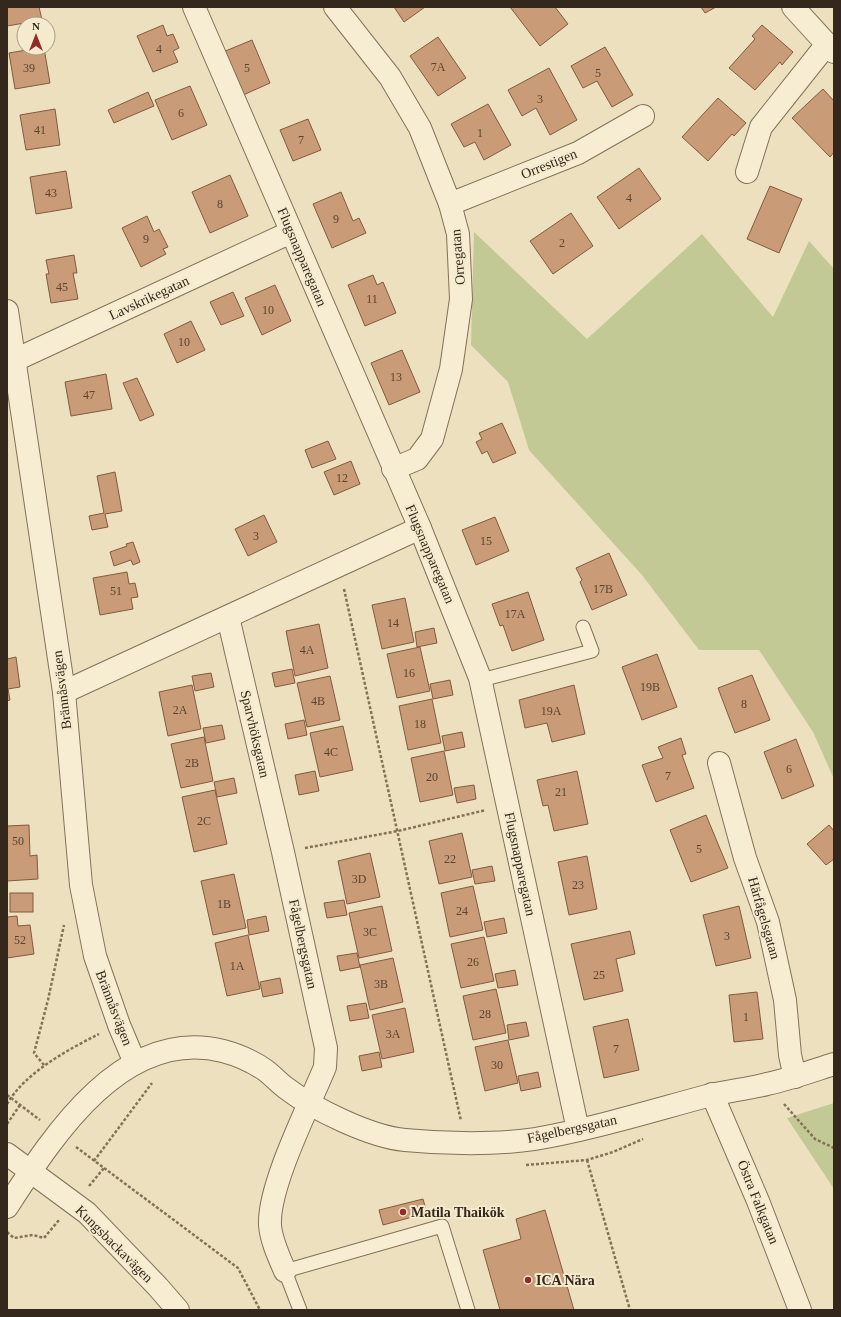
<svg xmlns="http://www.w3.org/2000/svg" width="841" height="1317" font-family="'Times New Roman',serif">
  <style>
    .green { fill: #c2c994 }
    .building { fill: #c99b76; stroke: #825b3f }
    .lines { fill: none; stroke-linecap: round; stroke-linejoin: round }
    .service-casing { stroke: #847158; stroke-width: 15 }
    .minor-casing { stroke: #847158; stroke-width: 24 }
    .tertiary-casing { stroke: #847158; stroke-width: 24 }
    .path { stroke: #847158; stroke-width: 2.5; stroke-dasharray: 3 2; stroke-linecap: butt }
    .service { stroke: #f7edd2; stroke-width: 13 }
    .minor { stroke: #f7edd2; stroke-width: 22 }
    .tertiary { stroke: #f7edd2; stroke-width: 22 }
    .poi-dot { fill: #912c2b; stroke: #f4eace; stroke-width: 1.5 }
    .labels { text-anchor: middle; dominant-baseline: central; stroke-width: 4; stroke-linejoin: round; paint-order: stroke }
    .number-label { font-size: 12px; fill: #594532 }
    .street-label { font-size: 14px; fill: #34281c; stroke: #f4eace }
    .poi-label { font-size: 14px; font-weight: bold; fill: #34281c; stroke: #f4eace; text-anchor: start }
  </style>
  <rect width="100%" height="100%" fill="#ece0bf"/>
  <g class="green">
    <polygon points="474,232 587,339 702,234 773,317 809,241 834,269 834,779 813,732 759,650 699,650 642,575 529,450 508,382 471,345"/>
    <polygon points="834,1103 834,1189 787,1118"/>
  </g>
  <g class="building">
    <polygon points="7,7 39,7 42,20 7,26"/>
    <polygon points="394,7 425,7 404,22"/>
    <polygon points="510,7 555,7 568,24 540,46"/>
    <polygon points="701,7 716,7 705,13"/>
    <polygon points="163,25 167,36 173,34 179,48 173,51 178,62 153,72 137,36"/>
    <polygon points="762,25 793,52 782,65 780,62 755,90 729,68 755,39 752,36"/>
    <polygon points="438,37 466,78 438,96 410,56"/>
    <polygon points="252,40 270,83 241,96 223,52"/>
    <polygon points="605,47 633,95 612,107 597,81 583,88 571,66"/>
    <polygon points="38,48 44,48 50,83 15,89 9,53"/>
    <polygon points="549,68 577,120 550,135 536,108 522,116 508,90"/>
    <polygon points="190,86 207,125 172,140 155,100"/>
    <polygon points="823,89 834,101 834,152 830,157 792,118"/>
    <polygon points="148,92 154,106 114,123 108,110"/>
    <polygon points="718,98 746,123 734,136 732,134 708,161 682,137"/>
    <polygon points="488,104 511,145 484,160 475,142 464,147 451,124"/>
    <polygon points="55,109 60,145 26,150 20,115"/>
    <polygon points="308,119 321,150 293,161 280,130"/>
    <polygon points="639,168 661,199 619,229 597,197"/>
    <polygon points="66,171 72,208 36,214 30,177"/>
    <polygon points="230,175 248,216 210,233 192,192"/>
    <polygon points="770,186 802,199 779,253 747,239"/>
    <polygon points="341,192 353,221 359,218 366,233 332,248 313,204"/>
    <polygon points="571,213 593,246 553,274 530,241"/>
    <polygon points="147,216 154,232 159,229 168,247 163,249 166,254 141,267 122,228"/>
    <polygon points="74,255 77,273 73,273 78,299 51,303 46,274 49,274 46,260"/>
    <polygon points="373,275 377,285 383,282 396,313 365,326 348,285"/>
    <polygon points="275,285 291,321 262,335 245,298"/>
    <polygon points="233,292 244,316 221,325 210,302"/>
    <polygon points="191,321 205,350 177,363 164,334"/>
    <polygon points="402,350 420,392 389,405 371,363"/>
    <polygon points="106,374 112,409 71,416 65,382"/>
    <polygon points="137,378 154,415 140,421 123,383"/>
    <polygon points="502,423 516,453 493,463 487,451 482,454 476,442 482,439 479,433"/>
    <polygon points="328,441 336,459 312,468 305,450"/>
    <polygon points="351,461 360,484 334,495 324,472"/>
    <polygon points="115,472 122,511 105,514 108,527 92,530 89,516 104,513 97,476"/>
    <polygon points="264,515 277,542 248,556 235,529"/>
    <polygon points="495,517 509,551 476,565 462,530"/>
    <polygon points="133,542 140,562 133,565 131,560 114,566 110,552 127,546 126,544"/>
    <polygon points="609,553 627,595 592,610 580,582 582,580 576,568"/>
    <polygon points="127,572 129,584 135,583 138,597 131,598 133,609 100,615 93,578"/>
    <polygon points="528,592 544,640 512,651 503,625 500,626 492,604"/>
    <polygon points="405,598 414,642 382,649 372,605"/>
    <polygon points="319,624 328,668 295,676 286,631"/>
    <polygon points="434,628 437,643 417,647 415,632"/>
    <polygon points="420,647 430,691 397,698 387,654"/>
    <polygon points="657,654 677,707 642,720 622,667"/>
    <polygon points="16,657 20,687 8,689 10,700 7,701 7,659"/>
    <polygon points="292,669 295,683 275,687 272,673"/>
    <polygon points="211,673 214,687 195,691 192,676"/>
    <polygon points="752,675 770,720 735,733 718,688"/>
    <polygon points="330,676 340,720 307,727 297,683"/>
    <polygon points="450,680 453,695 433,699 430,684"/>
    <polygon points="192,685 201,729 168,736 159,692"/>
    <polygon points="574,685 585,734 552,742 547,723 525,728 519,700"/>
    <polygon points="432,699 441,743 408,750 399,706"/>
    <polygon points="304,720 307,735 288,739 285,724"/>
    <polygon points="222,725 225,739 206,743 203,728"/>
    <polygon points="343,726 353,770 320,777 310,733"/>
    <polygon points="462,732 465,747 445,751 442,736"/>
    <polygon points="204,737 213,781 181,788 171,744"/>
    <polygon points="681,738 686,754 682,755 694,788 656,802 642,765 663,758 658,747"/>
    <polygon points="796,739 814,786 782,799 764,752"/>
    <polygon points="444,751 453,795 420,802 411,758"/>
    <polygon points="315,771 319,791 299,795 295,775"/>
    <polygon points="577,771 588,824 554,831 548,805 543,806 537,780"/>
    <polygon points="234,778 237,793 217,797 214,782"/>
    <polygon points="474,785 476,799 457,803 454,788"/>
    <polygon points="215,790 227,844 194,852 182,797"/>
    <polygon points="706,815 728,868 691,882 670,830"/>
    <polygon points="29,825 30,856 37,855 38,879 7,881 7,826"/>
    <polygon points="829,825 834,831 834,859 826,865 807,844"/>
    <polygon points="462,833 472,877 439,884 429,841"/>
    <polygon points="370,853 380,897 347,904 338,861"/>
    <polygon points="587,856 597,909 569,915 558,862"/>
    <polygon points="492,866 495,881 475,884 472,870"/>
    <polygon points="234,874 246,928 213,935 201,881"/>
    <polygon points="473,886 483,930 450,937 441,893"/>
    <rect x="10" y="893" width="23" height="19"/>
    <polygon points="344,900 347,915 327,918 324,903"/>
    <polygon points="382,906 392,951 359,958 349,913"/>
    <polygon points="739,906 751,958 716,966 703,915"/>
    <polygon points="17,916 18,926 30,925 34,954 7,958 7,917"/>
    <polygon points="266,916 269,931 249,935 247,920"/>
    <polygon points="504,918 507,933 487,937 484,922"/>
    <polygon points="630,931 635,954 616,959 623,991 584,1000 571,944"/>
    <polygon points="248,935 260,989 227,996 215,943"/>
    <polygon points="484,937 494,981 461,988 451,944"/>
    <polygon points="357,953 360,967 340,971 337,956"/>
    <polygon points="393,958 403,1002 370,1010 360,965"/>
    <polygon points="515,970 518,985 498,988 495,974"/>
    <polygon points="280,978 283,993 263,997 260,982"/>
    <polygon points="496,989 506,1033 473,1040 463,996"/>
    <polygon points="757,992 763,1039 734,1042 729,995"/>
    <polygon points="366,1003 369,1018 350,1021 347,1006"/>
    <polygon points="405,1008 414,1052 382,1059 372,1015"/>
    <polygon points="628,1019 639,1070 604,1078 593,1027"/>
    <polygon points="526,1022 529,1036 509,1040 507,1025"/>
    <polygon points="508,1040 518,1083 485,1091 475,1047"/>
    <polygon points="379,1052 382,1067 362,1071 359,1056"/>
    <polygon points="538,1072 541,1087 521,1091 518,1076"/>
    <polygon points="423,1199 427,1213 383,1225 379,1210"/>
    <polygon points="545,1210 574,1310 500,1310 483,1250 521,1239 516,1219"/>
  </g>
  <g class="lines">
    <defs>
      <g id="service">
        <polyline points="481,680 592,651 583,627"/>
        <polyline points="300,1310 285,1271 442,1226 468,1310"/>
      </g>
      <g id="minor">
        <polyline points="194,7 420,528 480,678 578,1130"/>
        <polyline points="335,7 390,77 420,128 450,204 458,234 461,299 451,369 432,439 417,459 393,469"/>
        <polyline points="793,7 834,52"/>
        <polyline points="747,172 761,127 827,44"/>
        <polyline points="450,204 578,153 643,116"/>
        <polyline points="7,311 64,692 81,885 95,956 119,1025 135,1063"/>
        <polyline points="7,362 15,360 291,232"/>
        <path d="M228 617 283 852 326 1048 325 1067C309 1106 268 1186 270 1225 271 1240 279 1257 285 1271"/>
        <polyline points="64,692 420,528"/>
        <polyline points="719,763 745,858 768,922 785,1000 790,1055 795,1077"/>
        <polyline points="712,1094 758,1201 800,1310"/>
        <path d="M7 1207C53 1136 123 1026 223 1051 238 1055 252 1061 265 1070 272 1075 279 1083 286 1088 313 1109 371 1137 405 1140 445 1144 496 1145 535 1139 593 1129 651 1111 707 1096 727 1091 747 1089 767 1084 790 1079 812 1071 834 1064"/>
      </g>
      <polyline id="tertiary" points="7,1154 87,1213 158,1287 178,1310"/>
    </defs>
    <use href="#service" class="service-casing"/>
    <use href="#minor" class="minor-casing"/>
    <use href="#tertiary" class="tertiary-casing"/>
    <g class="path">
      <polyline points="344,589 461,1121"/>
      <polyline points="305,848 398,831 486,810"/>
      <polyline points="44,1065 34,1053 48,1000 64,925"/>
      <polyline points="7,1095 40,1120"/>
      <path d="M7 1104C25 1073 67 1050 99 1034"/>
      <polyline points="784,1104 815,1139 834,1148"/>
      <polyline points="7,1124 20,1105"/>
      <polyline points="76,1147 238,1268 260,1310"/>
      <polyline points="587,1160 630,1310"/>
      <polyline points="94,1161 152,1083"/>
      <polyline points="526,1165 587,1160 613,1152 643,1139"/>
      <polyline points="89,1186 104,1168"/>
      <polyline points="7,1232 14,1238 33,1235 44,1238 59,1220"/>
    </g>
    <use href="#service" class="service"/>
    <use href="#minor" class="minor"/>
    <use href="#tertiary" class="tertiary"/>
  </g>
  <g class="poi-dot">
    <circle cx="403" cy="1212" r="4"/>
    <circle cx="528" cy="1280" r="4"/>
  </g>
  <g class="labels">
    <g class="number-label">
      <text x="159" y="49">4</text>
      <text x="438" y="67">7A</text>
      <text x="29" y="68">39</text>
      <text x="247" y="68">5</text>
      <text x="598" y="73">5</text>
      <text x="540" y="99">3</text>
      <text x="181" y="113">6</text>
      <text x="40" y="130">41</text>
      <text x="480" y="133">1</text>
      <text x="301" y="140">7</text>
      <text x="51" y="193">43</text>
      <text x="629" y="198">4</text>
      <text x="220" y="204">8</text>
      <text x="336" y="219">9</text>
      <text x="146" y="239">9</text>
      <text x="562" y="243">2</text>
      <text x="62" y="287">45</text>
      <text x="372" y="299">11</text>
      <text x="268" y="310">10</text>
      <text x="184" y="342">10</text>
      <text x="396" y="377">13</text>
      <text x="89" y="395">47</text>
      <text x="342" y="478">12</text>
      <text x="256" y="536">3</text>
      <text x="486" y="541">15</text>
      <text x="603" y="589">17B</text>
      <text x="116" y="591">51</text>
      <text x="515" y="614">17A</text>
      <text x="393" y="623">14</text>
      <text x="307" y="650">4A</text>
      <text x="409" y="673">16</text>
      <text x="650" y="687">19B</text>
      <text x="318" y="701">4B</text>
      <text x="744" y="704">8</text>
      <text x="180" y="710">2A</text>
      <text x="551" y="711">19A</text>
      <text x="420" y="724">18</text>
      <text x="331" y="752">4C</text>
      <text x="192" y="763">2B</text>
      <text x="789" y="769">6</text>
      <text x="668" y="776">7</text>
      <text x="432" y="777">20</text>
      <text x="561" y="792">21</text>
      <text x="204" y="821">2C</text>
      <text x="18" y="841">50</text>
      <text x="699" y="849">5</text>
      <text x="450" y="859">22</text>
      <text x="359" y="879">3D</text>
      <text x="578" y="885">23</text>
      <text x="224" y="904">1B</text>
      <text x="462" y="911">24</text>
      <text x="370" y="932">3C</text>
      <text x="727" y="936">3</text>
      <text x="20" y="940">52</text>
      <text x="473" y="962">26</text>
      <text x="237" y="966">1A</text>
      <text x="599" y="975">25</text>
      <text x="381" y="984">3B</text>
      <text x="485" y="1014">28</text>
      <text x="746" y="1017">1</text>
      <text x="393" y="1034">3A</text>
      <text x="616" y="1049">7</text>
      <text x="497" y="1065">30</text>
    </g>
    <g class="street-label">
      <text transform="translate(549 164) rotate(-22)">Orrestigen</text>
      <text transform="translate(302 257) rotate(67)">Flugsnapparegatan</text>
      <text transform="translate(458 257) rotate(-95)">Orregatan</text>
      <text transform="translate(149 298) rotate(-25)">Lavskrikegatan</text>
      <text transform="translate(430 554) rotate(67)">Flugsnapparegatan</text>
      <text transform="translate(62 690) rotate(-97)">Brännåsvägen</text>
      <text transform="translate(255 734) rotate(77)">Sparvhöksgatan</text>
      <text transform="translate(520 864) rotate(78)">Flugsnapparegatan</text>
      <text transform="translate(764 918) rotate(74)">Härfågelsgatan</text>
      <text transform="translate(303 944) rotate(78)">Fågelbergsgatan</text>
      <text transform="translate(114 1008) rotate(69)">Brännåsvägen</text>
      <text transform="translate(572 1129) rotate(-12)">Fågelbergsgatan</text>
      <text transform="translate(758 1202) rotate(68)">Östra Falkgatan</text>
      <text transform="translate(114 1244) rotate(45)">Kungsbackavägen</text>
    </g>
    <g class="poi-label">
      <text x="411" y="1212">Matila Thaikök</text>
      <text x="536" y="1280">ICA Nära</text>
    </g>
  </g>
  <rect width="841" height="1317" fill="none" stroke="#34281c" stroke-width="16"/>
  <g transform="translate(36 36)"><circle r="19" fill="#f4eace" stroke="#a79c87"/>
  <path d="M0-3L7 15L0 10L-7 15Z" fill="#912c2b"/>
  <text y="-6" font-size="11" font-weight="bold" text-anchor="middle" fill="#34281c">N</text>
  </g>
</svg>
